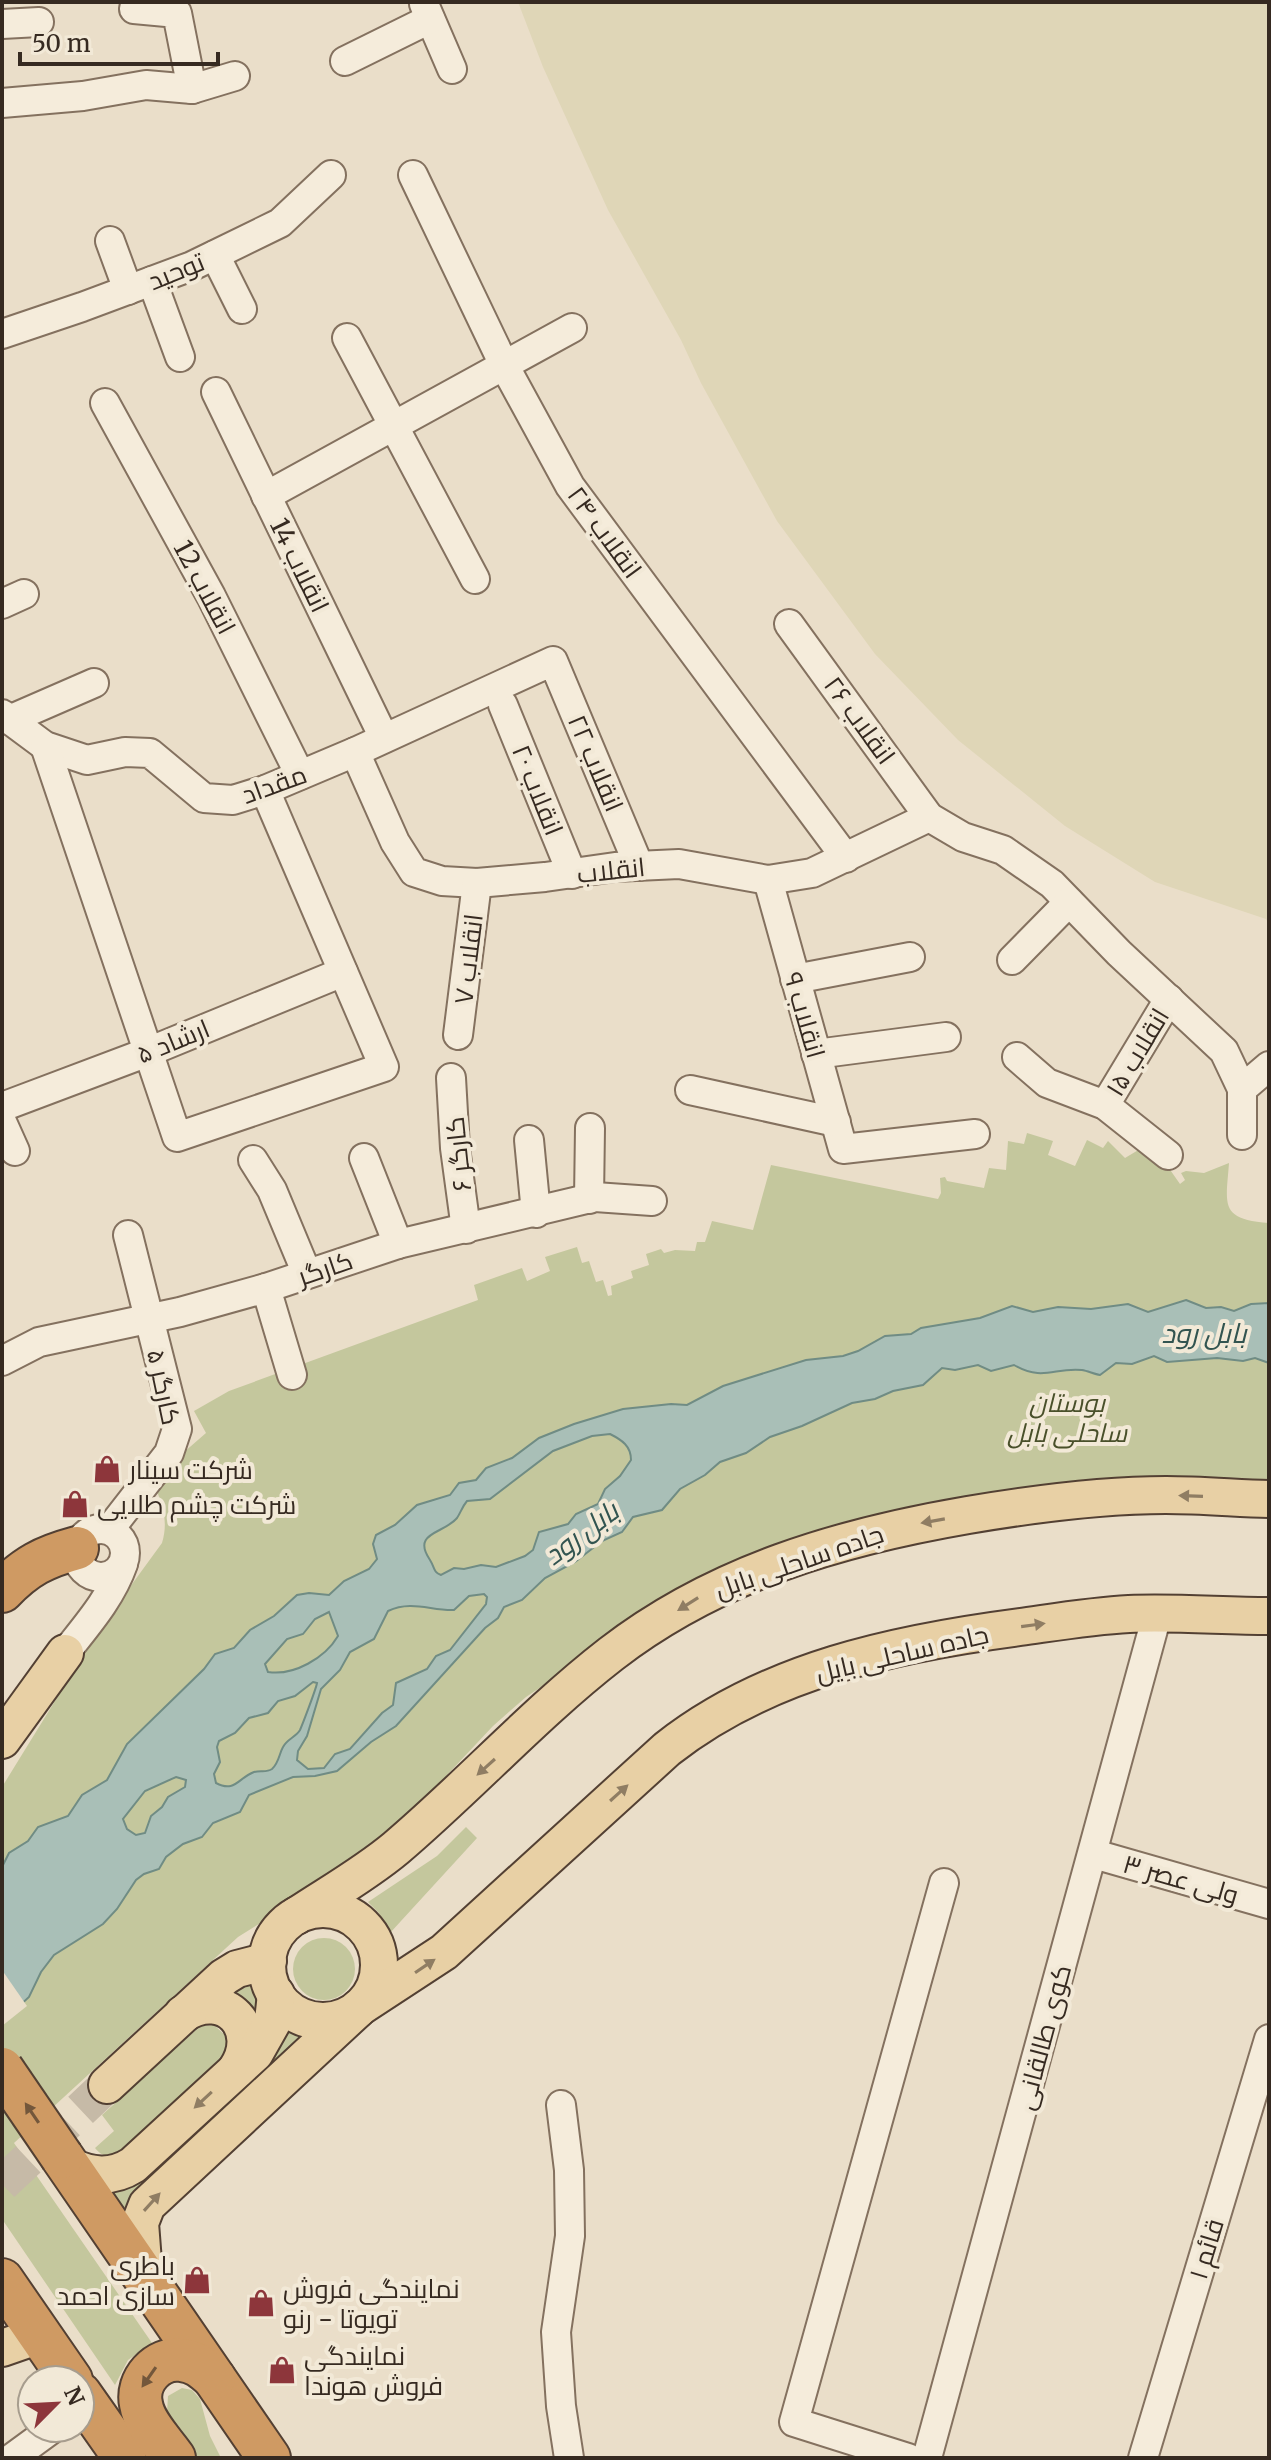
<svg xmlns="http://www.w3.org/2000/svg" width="1271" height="2460" font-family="Merriweather,Cairo,serif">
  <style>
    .farmland { fill: #dfd6b7 }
    .green { fill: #c4c79d }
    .water { fill: #a9bfb7; stroke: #708c84; stroke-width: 2; fill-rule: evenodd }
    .pier { fill: #eadec9 }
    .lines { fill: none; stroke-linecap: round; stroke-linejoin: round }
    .major-tunnel { stroke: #c6baa7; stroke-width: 36; stroke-dasharray: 36 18; stroke-linecap: butt }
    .minor-casing { stroke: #84715f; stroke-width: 32 }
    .major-casing { stroke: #534033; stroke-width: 40 }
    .highway-casing { stroke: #534033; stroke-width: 46 }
    .minor { stroke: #f5ecdb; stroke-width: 28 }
    .major { stroke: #e8d0a5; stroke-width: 36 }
    .highway { stroke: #cf9a63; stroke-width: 42 }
    .highway-bridge-casing { stroke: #534033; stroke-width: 46; stroke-linecap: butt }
    .highway-bridge { stroke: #cf9a63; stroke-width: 42 }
    .oneway { fill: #8f7d63 }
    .oneway2 { fill: #73573b }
    .labels { text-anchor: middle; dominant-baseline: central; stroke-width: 8; stroke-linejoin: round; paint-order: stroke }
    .street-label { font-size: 26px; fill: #362a21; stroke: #f2e9d7 }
    .park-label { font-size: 26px; font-style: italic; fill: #49502a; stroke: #f2e9d7 }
    .poi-label { font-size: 26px; fill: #362a21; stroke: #f2e9d7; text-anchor: start }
    .water-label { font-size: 28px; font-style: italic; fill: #325450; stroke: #f2e9d7 }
  </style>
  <rect width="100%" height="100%" fill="#eadec9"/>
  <polygon class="farmland" points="518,2 1269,2 1269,924 1266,919 1155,882 1065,826 958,740 875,654 777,521 701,383 681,340 608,210 543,67"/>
  <g class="green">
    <path d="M1027 1133 1053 1141 1048 1155 1075 1166 1087 1140 1103 1148 1108 1141 1125 1158 1140 1149 1149 1158 1154 1155 1166 1164 1180 1184 1185 1180 1181 1173 1186 1171 1204 1173 1229 1163C1226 1205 1219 1219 1269 1223V1499L902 1526 571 1667 526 1697 493 1726 447 1775 430 1799 335 1876 238 1937 14 2143 152 2343 128 2360 115 2385 2 2219V1787L100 1628 162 1543C169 1520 162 1502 152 1480L206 1433 194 1411 229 1391 478 1300 474 1285 522 1268 527 1281 550 1271 545 1257 577 1247 582 1263 589 1261 596 1282 603 1280 608 1296 612 1295 611 1286 633 1278 631 1271 649 1265 646 1254 661 1249 664 1253 675 1250 695 1251 697 1242H705L712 1221 753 1230 771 1165 938 1199 941 1193 940 1178 945 1177 947 1181 984 1188 989 1168 1006 1170 1008 1141 1024 1144Z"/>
    <polygon points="466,1827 477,1838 390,1933 378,1912 368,1902 437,1856"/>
    <circle cx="324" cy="1969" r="31"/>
    <polygon points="260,1975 265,1990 254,2034 220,1992"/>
    <polygon points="287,2023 308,2031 257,2081 254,2077"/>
    <path d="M214 2025 227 2037 224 2054 121 2154C110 2157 103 2158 95 2148L114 2131 102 2115 196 2030 201 2026Z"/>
    <polygon points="161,2163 166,2170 130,2221 109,2191"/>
    <polygon points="182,2388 192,2390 200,2399 210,2436 221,2458 198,2458 167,2412 168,2396"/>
  </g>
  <path class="water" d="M1186 1300 1206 1308 1221 1307 1234 1311 1251 1304 1269 1303V1363L1255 1358 1243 1361 1217 1358 1167 1362 1154 1356 1132 1364 1116 1363 1100 1375C1094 1374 1088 1371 1082 1370 1054 1367 1044 1382 1014 1365L991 1371 978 1365 955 1370 942 1368 923 1385 893 1391 875 1399 852 1403 802 1426 770 1437 746 1453 720 1462 705 1475 680 1489 662 1510 633 1517 622 1532 602 1541 575 1562 545 1578 522 1600 504 1607 498 1618 485 1628 396 1726 371 1742 337 1771 315 1776 293 1777 249 1795 240 1812 213 1823 202 1837 183 1844 166 1857 159 1869 144 1874 136 1880 117 1909 103 1924 54 1955 41 1972 29 1997 2 2022V1867L9 1853 28 1841 38 1827 68 1816 82 1795 107 1780 127 1744 204 1669 215 1654 234 1648 250 1630 274 1616 297 1595 309 1593 329 1595 344 1581 369 1569 377 1559 373 1544 376 1535 395 1525 417 1505 450 1495 459 1483 476 1480 486 1468 512 1458 539 1438 574 1424 623 1409 671 1404 687 1405 723 1386 806 1360 843 1356 858 1351 885 1336 911 1334 921 1328 980 1318 1012 1306 1033 1312 1058 1307 1091 1309 1128 1304 1148 1312ZM610 1434C622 1440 631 1446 631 1460L620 1476 605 1489 598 1504 576 1514 568 1524 539 1532 533 1550 525 1556 496 1567 481 1565 464 1569 454 1568 441 1575C433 1572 435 1568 430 1560 411 1532 444 1534 457 1518 461 1512 462 1507 467 1501L490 1499 553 1451 592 1436ZM484 1594 487 1597 486 1604 450 1650 436 1656 427 1669 396 1683 393 1705 382 1713 350 1749 335 1754 324 1768 308 1769 297 1760 298 1751 307 1736 321 1689 340 1670 350 1652 374 1639 388 1611C412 1600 431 1611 454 1610L469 1596ZM329 1612 338 1636C325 1658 294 1676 268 1672L265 1664 287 1639 303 1634 315 1619ZM313 1682 317 1683C316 1689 303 1723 300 1730 296 1737 287 1739 283 1747 279 1754 279 1763 272 1769 266 1773 261 1770 254 1772 238 1778 235 1793 216 1783L214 1774 220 1762 217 1747 219 1741 235 1733 249 1718 268 1713 278 1701 295 1696ZM176 1777 186 1780 185 1787 168 1797 162 1807 151 1816 145 1833 136 1835 127 1829 123 1819 145 1791Z"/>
  <polygon class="pier" points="2,1970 27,2006 2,2026"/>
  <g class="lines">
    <polyline class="major-tunnel" points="2,2184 107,2085"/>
    <defs>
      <g id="minor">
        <polyline points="424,4 452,69"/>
        <polyline points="134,9 177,13 192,89"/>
        <polyline points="2,24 39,22"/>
        <polyline points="345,61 430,19"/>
        <polyline points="2,103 83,96 146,85 192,89 235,76"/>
        <polyline points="413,175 504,365 570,486 846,858"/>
        <polyline points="110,241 128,290"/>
        <polyline points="215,255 242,309"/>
        <polyline points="152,281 180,357"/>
        <polyline points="2,334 82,307 192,266 280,223 331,175"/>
        <polyline points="347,338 475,579"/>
        <polyline points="216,392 384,738"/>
        <polyline points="105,403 211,596 300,775"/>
        <polyline points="266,496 572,328"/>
        <polyline points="2,604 24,594"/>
        <polyline points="789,624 929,817 963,837 1003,850 1052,884 1119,953 1224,1051 1242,1089 1242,1135"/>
        <polyline points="503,705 572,874"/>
        <polyline points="2,714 45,746 87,760 125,752 150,753 204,798 233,800 265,790 355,752 553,661 639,866"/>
        <polyline points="9,720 94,683"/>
        <polyline points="45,746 177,1137 384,1067 265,790"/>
        <polyline points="355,752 395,842 414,872 442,881 477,883 545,877 615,867 679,864 768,880 812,873 929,817"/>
        <polyline points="768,880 843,1149 975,1134"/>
        <polyline points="1012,960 1069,902"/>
        <polyline points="795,979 910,957"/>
        <polyline points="458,1035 477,883"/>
        <polyline points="816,1054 946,1037"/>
        <polyline points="1017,1057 1047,1083 1105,1105 1168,1155"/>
        <polyline points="451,1078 455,1148 466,1229"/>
        <polyline points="1242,1089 1269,1066"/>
        <polyline points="690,1090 836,1122"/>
        <polyline points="1105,1105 1169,999"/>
        <polyline points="2,1107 148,1052 343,972"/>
        <polyline points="2,1122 15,1151"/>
        <polyline points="529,1140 536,1213"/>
        <polyline points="364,1158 398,1244"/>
        <polyline points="253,1160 272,1190 307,1274"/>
        <polyline points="589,1199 590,1128"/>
        <polyline points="266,1288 292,1375"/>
        <polyline points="2,1361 39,1342 180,1312 266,1288 398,1244 595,1197 652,1201"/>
        <circle cx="101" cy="1553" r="24"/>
        <polyline points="109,1530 169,1453 177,1429 128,1235"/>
        <path d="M65 1653C87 1625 111 1598 123 1564"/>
        <polyline points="1094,1854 1269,1904"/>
        <polyline points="561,2105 569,2170 570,2236 556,2332 561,2406 569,2458"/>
        <polyline points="12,2458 53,2428"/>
        <polyline points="908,2458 794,2422 944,1883"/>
        <polyline points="927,2458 1157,1615"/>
        <polyline points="1143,2458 1269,2039"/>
      </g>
      <g id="major">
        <polyline points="2,1740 65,1653"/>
        <circle cx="323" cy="1965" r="56"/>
        <path d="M296 1916C329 1894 365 1874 396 1848 469 1786 535 1713 611 1654 716 1573 840 1537 968 1515 1033 1504 1100 1495 1166 1495 1200 1495 1235 1498 1269 1499"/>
        <path d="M183 2014C225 1987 264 2029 236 2070"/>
        <polyline points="107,2085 224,1977 237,1969 268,1961"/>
        <path d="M69 2166C91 2176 111 2179 133 2165L255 2053 273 2021 276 1994"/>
        <path d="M144 2275 140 2223 147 2205 360 2007 444 1952 667 1749C767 1670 897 1643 1020 1627 1056 1622 1092 1616 1129 1614 1175 1612 1223 1616 1269 1616"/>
        <polyline points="2,2348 25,2340 38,2332"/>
      </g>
      <g id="highway">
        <path d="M2 1591C26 1566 44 1557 77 1548"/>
        <polyline points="62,2157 269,2458"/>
        <polyline points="2,2280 71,2380"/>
        <polyline points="80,2394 125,2458"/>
        <path d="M174 2458C163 2442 144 2424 141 2404 136 2381 157 2357 181 2360 195 2361 204 2369 214 2378"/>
      </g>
    </defs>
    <use href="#minor" class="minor-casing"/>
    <use href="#major" class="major-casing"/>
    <use href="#highway" class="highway-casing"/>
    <use href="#minor" class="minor"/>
    <use href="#major" class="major"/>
    <use href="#highway" class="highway"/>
    <defs>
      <polyline id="highway-bridge" points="2,2069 62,2157"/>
    </defs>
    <use href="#highway-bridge" class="highway-bridge-casing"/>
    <use href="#highway-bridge" class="highway-bridge"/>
  </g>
  <defs><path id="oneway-solid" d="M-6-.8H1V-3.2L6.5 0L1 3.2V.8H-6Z" transform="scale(2)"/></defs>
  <g class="oneway">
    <use href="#oneway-solid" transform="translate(1191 1496) rotate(-178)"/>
    <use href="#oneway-solid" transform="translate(933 1521) rotate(170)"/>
    <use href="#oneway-solid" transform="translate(688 1604) rotate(148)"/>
    <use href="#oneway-solid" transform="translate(1033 1625) rotate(-8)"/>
    <use href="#oneway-solid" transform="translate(486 1767) rotate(138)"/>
    <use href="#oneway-solid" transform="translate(619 1793) rotate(-42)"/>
    <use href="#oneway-solid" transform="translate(425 1966) rotate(-34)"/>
    <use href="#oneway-solid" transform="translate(203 2100) rotate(137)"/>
    <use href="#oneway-solid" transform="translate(152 2202) rotate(-48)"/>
  </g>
  <g class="oneway2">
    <use href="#oneway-solid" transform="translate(32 2113) rotate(-124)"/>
    <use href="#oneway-solid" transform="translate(149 2377) rotate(125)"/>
  </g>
  <defs>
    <symbol id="shop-bare" viewBox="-9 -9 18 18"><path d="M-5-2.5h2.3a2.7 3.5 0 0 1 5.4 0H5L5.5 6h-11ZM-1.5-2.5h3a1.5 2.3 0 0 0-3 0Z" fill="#8d363b" stroke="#f2e9d7" stroke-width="2.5" paint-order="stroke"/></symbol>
  </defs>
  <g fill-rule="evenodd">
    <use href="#shop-bare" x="87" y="1449" width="40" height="40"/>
    <use href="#shop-bare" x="55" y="1484" width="40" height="40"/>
    <use href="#shop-bare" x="177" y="2260" width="40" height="40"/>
    <use href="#shop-bare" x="241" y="2283" width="40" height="40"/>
    <use href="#shop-bare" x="262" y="2350" width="40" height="40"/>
  </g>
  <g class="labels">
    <g class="street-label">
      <text transform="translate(176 271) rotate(-22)">توحید</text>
      <text transform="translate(605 532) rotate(54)">انقلاب ۲۴</text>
      <text transform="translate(300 565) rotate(64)">انقلاب 14</text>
      <text transform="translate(205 587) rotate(62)">انقلاب 12</text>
      <text transform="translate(860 720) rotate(54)">انقلاب ۲۶</text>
      <text transform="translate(596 763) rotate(67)">انقلاب ۲۲</text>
      <text transform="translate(274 784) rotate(-20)">مقداد</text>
      <text transform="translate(538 790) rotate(68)">انقلاب ۲۰</text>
      <text transform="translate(611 870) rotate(-6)">انقلاب</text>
      <text transform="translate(468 959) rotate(-83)">انقلاب ۷</text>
      <text transform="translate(805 1015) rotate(74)">انقلاب ۹</text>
      <text transform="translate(173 1041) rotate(-22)">ارشاد ۵</text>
      <text transform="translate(1137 1052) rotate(-59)">انقلاب ۱۵</text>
      <text transform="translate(458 1154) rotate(-96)">کارگر ۶</text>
      <text transform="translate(325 1268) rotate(-19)">کارگر</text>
      <text transform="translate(164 1387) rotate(78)">کارگر ۵</text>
      <text transform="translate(799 1561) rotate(-19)">جاده ساحلی بابل</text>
      <text transform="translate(902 1653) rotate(-13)">جاده ساحلی بایل</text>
      <text transform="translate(1181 1879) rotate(16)">ولی عصر ۳</text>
      <text transform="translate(1043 2037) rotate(-75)">کوی طالقانی</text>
      <text transform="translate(1206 2249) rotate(-73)">قائم ۱</text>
    </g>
    <g class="park-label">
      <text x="1067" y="1402">بوستان<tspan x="1067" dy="30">ساحلی بابل</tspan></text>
    </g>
    <g class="poi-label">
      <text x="129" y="1469">شرکت سینار</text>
      <text x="97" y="1504">شرکت چشم طلایی</text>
      <text x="175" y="2265" text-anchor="end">باطری<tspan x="175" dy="30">سازی احمد</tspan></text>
      <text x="283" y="2288">نمایندگی فروش<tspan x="283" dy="30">تویوتا - رنو</tspan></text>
      <text x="304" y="2355">نمایندگی<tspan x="304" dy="30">فروش هوندا</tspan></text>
    </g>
    <g class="water-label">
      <text x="1204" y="1333">بابل رود</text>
      <text transform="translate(581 1533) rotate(-37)">بابل رود</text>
    </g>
  </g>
  <rect width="1271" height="2460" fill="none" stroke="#362a21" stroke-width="8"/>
  <g transform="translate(56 2404) rotate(66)"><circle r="38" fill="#f2e9d7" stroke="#a79d8e" stroke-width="2"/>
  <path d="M0-6L14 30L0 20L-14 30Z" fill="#8d363b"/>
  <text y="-12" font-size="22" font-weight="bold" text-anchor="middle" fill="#362a21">N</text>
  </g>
  <path d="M20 52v12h198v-12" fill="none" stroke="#362a21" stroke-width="4"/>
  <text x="32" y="52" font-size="24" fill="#362a21" stroke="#f2e9d7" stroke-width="6" paint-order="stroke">50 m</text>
</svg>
